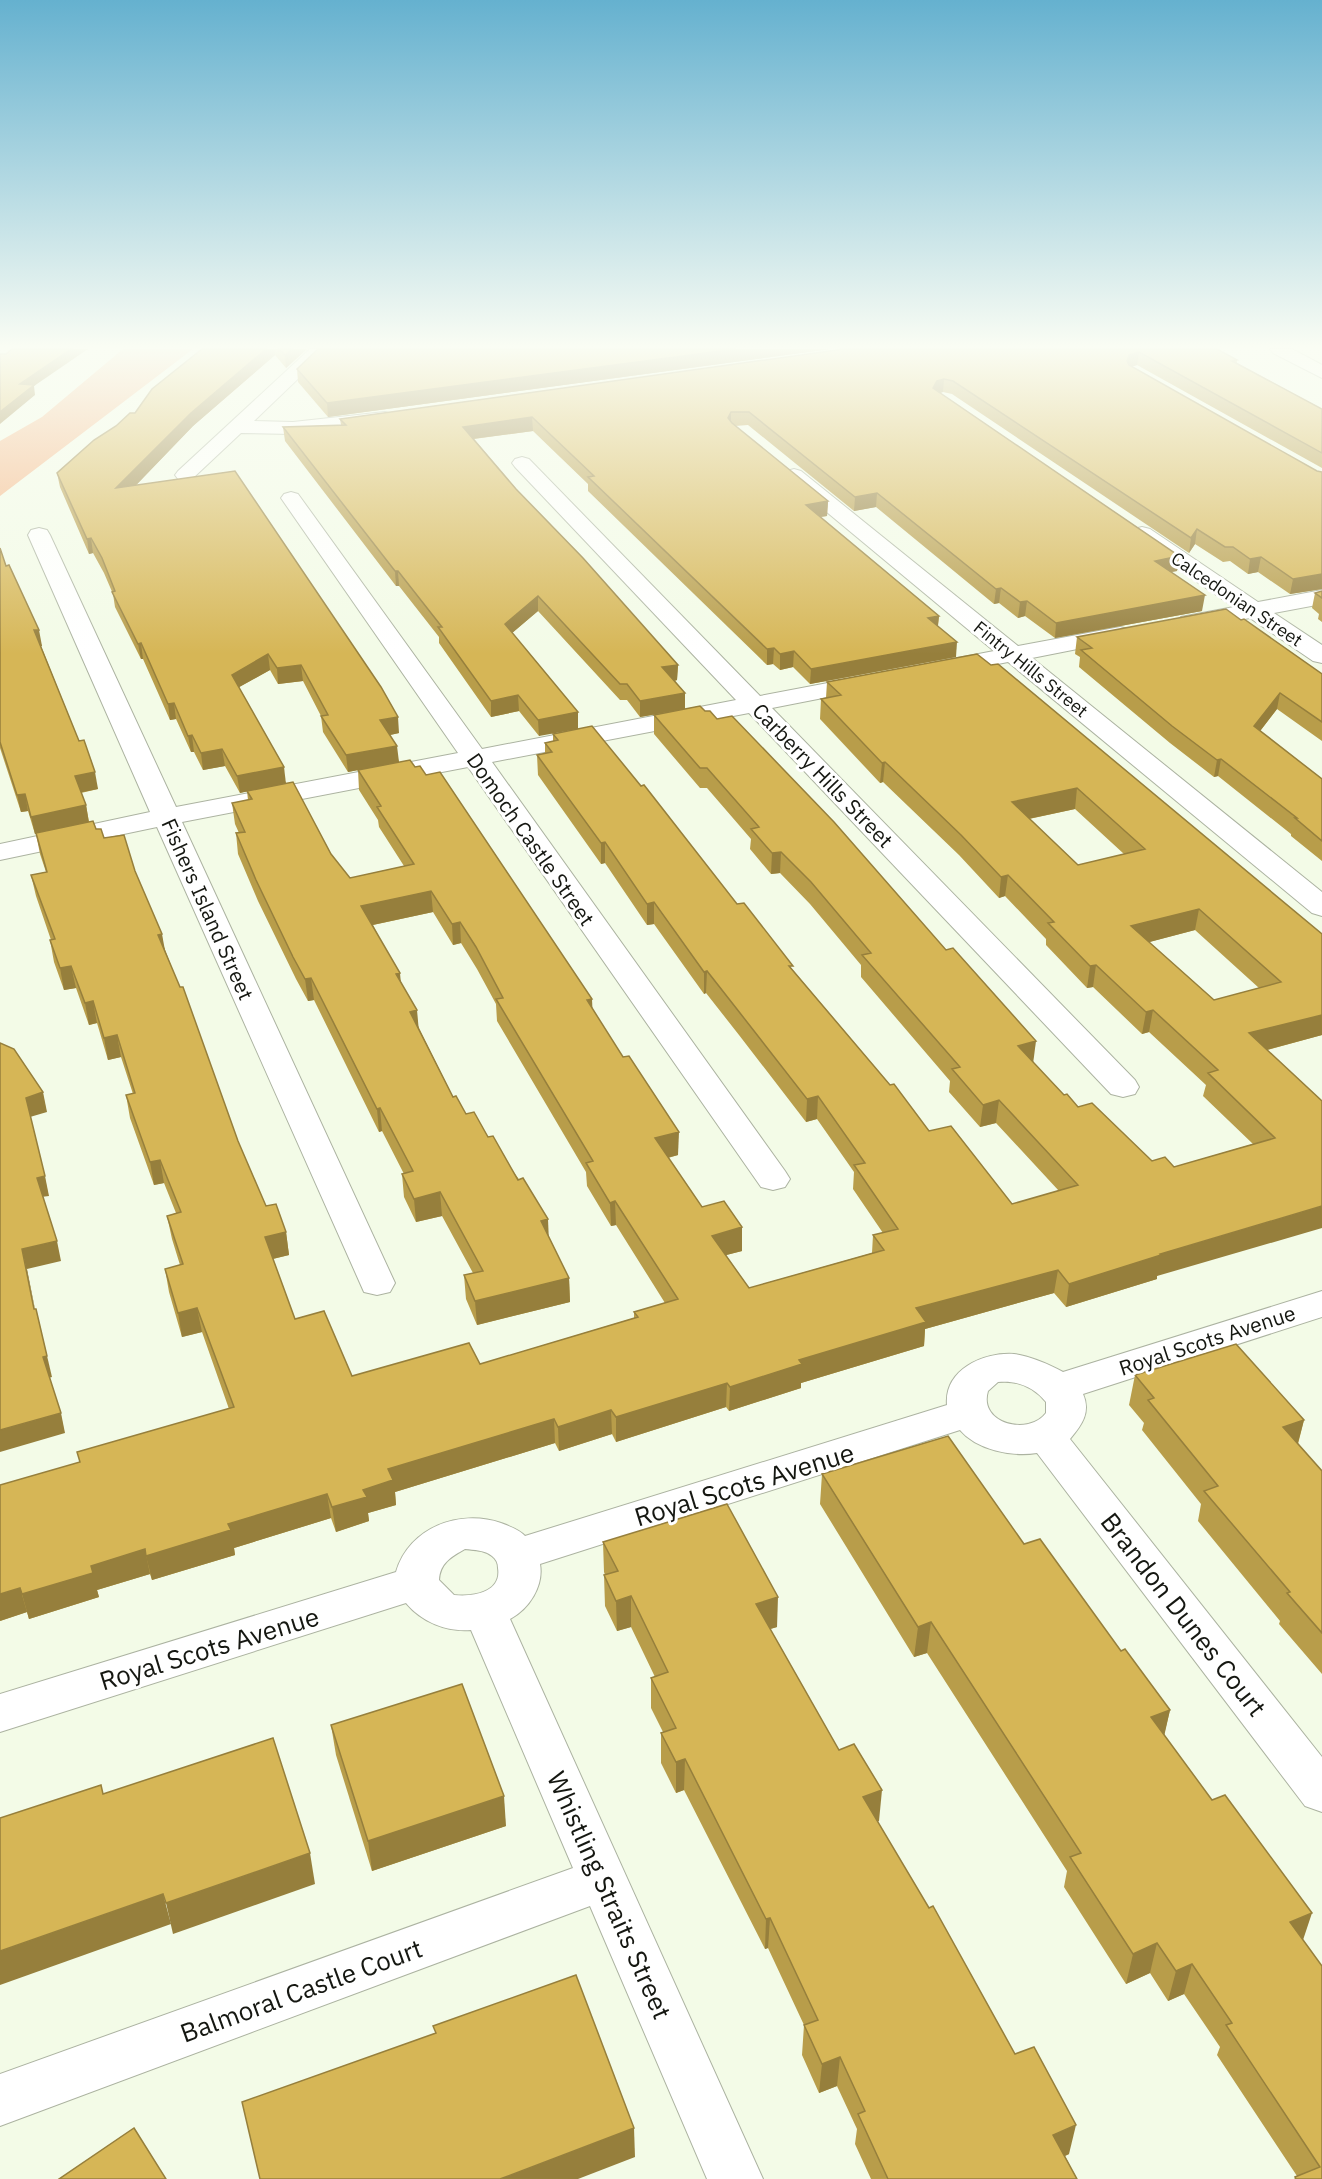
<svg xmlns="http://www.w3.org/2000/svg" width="1322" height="2179" font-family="'IBM Plex Sans',sans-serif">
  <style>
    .green { fill: #f5b483 }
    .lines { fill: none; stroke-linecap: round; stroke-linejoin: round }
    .minor-casing { stroke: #acb3a1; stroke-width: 2 }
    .secondary-casing { stroke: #acb3a1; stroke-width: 2 }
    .minor { fill: #fff; fill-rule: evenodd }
    .secondary { fill: #fff; fill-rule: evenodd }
    .wall { fill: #b89d4a; fill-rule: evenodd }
    .shaded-wall { fill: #967f3c }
    .building { fill: #d6b656; stroke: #967f3c; stroke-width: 1.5; fill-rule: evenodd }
    .labels { text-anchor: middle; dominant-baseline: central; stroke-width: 6; stroke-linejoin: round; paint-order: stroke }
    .far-street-label { font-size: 18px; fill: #151711; stroke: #fff }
    .street-label { font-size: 21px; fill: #151711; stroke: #fff }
    .near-street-label { font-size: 26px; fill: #151711; stroke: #fff }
  </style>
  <rect width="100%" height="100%" fill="#f3fbe7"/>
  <polygon class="green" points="123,349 193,349 0,496 0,441 42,417"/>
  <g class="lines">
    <defs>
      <g id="minor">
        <polygon points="310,349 329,349 254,421 293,422 385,412 392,414 395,418 392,422 293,434 241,433 192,479 185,481 178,479 175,475 178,471"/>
        <polygon points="522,457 529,459 760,696 870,675 879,677 882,682 879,687 772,708 1135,1080 1139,1087 1135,1094 1123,1097 1111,1094 749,713 492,762 785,1171 790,1179 785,1187 773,1190 761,1187 468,767 182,822 395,1283 390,1292 377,1295 364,1292 157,827 0,860 0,844 150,812 28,535 31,530 39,528 47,530 50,535 176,807 458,753 281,498 284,494 291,492 298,494 482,749 736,700 515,467 512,463 515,459"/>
        <polygon points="794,469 801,471 1018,646 1120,627 1128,629 1132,634 1128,639 1032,658 1322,892 1322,916 1312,913 1008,662 941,675 932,673 929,668 932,663 994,651 787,479 784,475 787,471"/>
        <polygon points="1142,527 1150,529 1258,602 1322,590 1322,604 1274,613 1322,645 1322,663 1313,661 1250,618 1189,629 1181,627 1177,622 1181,617 1234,607 1134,539 1131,534 1134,529"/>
        <path d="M1322 1291V1317L1083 1394C1091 1412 1082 1425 1070 1439L1322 1757V1812L1305 1806 1037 1453C1012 1457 977 1450 960 1430L540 1564C544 1586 529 1609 510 1619L763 2179H707L590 1906 0 2126V2074L573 1868 471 1630C446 1632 422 1622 406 1603L0 1732V1694L396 1572C409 1527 460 1509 501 1523 509 1526 520 1530 525 1536L947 1405C944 1370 983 1352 1014 1354 1030 1356 1048 1364 1063 1372ZM998 1382C1017 1380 1034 1387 1046 1402V1413C1029 1436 978 1424 988 1391ZM465 1549C474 1550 485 1550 492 1556 496 1559 498 1563 498 1568 502 1593 472 1597 454 1595L439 1580C440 1563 451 1557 465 1549Z"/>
      </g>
      <polygon id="secondary" points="1270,349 1292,349 1322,365 1322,378 1273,353"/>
    </defs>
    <use href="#minor" class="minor-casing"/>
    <use href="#secondary" class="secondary-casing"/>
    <use href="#minor" class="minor"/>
    <use href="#secondary" class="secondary"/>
  </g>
  <g class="wall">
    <path d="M202 349H307L286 368 275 355 193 426 135 486 399 733 390 735 399 762 592 1008 678 1155 668 1158 702 1207 742 1251 726 1255 749 1288 872 1253 873 1235 883 1233 853 1189 854 1172 817 1119 806 1122 739 1035 706 993 704 994 654 924 647 925 605 863 601 864 538 775 537 755 545 754V743L553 741V734L737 904 929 1131 1012 1204 1059 1191 996 1123 980 1127 949 1092 950 1081 861 977V965L810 904 780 873 771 874 750 849 751 839 707 788H700L654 734V715L1033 1062 1064 1095 1078 1107 1152 1161 1174 1167 1253 1144 1203 1096 1206 1085 1149 1032 1142 1034 1093 987 1087 988 1046 945V939L1005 896 999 898 959 855 883 782 880 783 820 719 821 699 826 698 827 682 977 654 1322 934V1035L1267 1050 1322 1101 1157 1276V1279L1066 1307 1054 1293 925 1329 924 1346 801 1383V1388L729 1411 726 1407 616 1442 612 1434 559 1451 555 1443 395 1492 396 1505 368 1513 369 1521 336 1532 331 1518 234 1548 235 1555 152 1580 150 1574 97 1590 99 1597 29 1619 27 1612 0 1621 80 1462 229 1409 202 1332 182 1337 169 1292 165 1269 180 1265 172 1239 167 1216 176 1213 164 1183 154 1185 130 1118 126 1095 133 1094 121 1057 108 1060 97 1023 89 1025 76 988 64 990 54 962 50 940H51L36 896 31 875 46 872 40 854 36 834H35L28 811 21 812 0 748V548L6 566 42 646H41L98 789 81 793 86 805 89 822 135 871 238 1141 266 1206 286 1232 289 1255 273 1259 295 1319 352 1376 480 1364 634 1318V1312L665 1303 616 1225 611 1226 587 1186 586 1172 497 1021 496 1004 477 969 461 943 453 945 433 912 373 925 401 982 419 1028 453 1097 466 1114 488 1137 548 1219V1237L569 1278 570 1302 477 1325 466 1299 464 1275 473 1273 442 1216 416 1222 404 1197 402 1174H404L382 1131 379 1132 314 1000 308 1001 296 979 258 901 238 854 236 833H239L235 824 232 803 248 800 247 791 240 793 225 766 203 770 194 752H191L176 719 170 720 143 659H141L115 607 113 594 104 573 93 553 89 554 60 487 57 473 135 413ZM270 670 278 684 303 681 321 716 323 732 348 772 358 770 359 790 378 820 379 827 404 866 350 878 331 854 286 783 239 687ZM1075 809 1124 854 1078 865 1029 819ZM1195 930 1259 988 1214 1000 1149 942Z"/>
    <polygon points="318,349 830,349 328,417 298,382 297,369"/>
    <polygon points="844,349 1217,349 1237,360 1237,363 1322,409 1322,468 1137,365 1131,367 1317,471 1322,472 1322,589 1290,594 1258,572 1248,574 1230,561 1223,562 1195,544 1189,553 952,394 943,392 940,393 1179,556 1177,571 1171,572 1202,611 1055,638 1025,616 1018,618 999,603 994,604 876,507 854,511 748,425 735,426 828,501 827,516 820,517 939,616 938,626 956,657 810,684 793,667 780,670 773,664 767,665 588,491 588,484 533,431 474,439 516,489 678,665 677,680 675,681 685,693 685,709 640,717 627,700 620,700 538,611 512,633 578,712 539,736 519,711 491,717 439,643 439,637 399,586 396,586 285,441 283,427 341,425 340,419"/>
    <polygon points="1322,591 1322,622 1318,619 1319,614 1312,608 1315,593"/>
    <polygon points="1077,637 1322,674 1322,741 1277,709 1260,731 1322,779 1322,861 1291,836 1291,834 1218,776 1214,777 1170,743 1079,667 1080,657 1075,654"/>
    <polygon points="1135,1375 1304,1420 1298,1444 1322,1471 1322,1674 1279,1624 1280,1621 1198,1521 1201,1504 1142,1430 1144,1423 1129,1405"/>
    <polygon points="822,1474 1024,1544 1121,1651 1170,1710 1164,1735 1303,1940 1322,2179 1294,2179 1297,2176 1217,2055 1220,2047 1184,1994 1168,2001 1150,1973 1126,1984 1064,1887 1067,1871 927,1653 914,1657 820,1504"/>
    <polygon points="603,1542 777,1627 770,1629 879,1821 877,1821 1069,2154 1065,2156 1077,2179 871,2179 855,2144 857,2129 837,2086 819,2093 802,2055 804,2025 768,1948 765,1949 684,1790 676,1793 661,1763 661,1733 663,1732 651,1708 651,1678 655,1677 631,1627 617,1631 605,1606 604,1575 605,1575 604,1572"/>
    <polygon points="331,1725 506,1826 372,1871 336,1755"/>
  </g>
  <g class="shaded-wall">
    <polygon points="71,349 88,349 34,386 35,395 0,424 0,412 20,384"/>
    <polygon points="266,349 274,349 275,355 193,426 119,503 116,488 191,413"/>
    <polygon points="292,349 307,349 286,368 285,355"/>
    <polygon points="736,349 830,349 328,417 327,403"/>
    <polygon points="1139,352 1137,365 1127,368 1127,361 1129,355"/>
    <polygon points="944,379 943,392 936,394 933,388 937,381"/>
    <polygon points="731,412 731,426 728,418"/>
    <polygon points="532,417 533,431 464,440 463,427"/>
    <polygon points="877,493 876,507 854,511 855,497"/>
    <polygon points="828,501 827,516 805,519 806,505"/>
    <polygon points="1197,529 1195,544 1189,553 1191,538"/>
    <polygon points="91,538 93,553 89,554 87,539"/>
    <polygon points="1179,556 1177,571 1153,575 1155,561"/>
    <polygon points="1261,557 1258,572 1248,574 1250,559"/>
    <polygon points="395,571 398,571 399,586 396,586"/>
    <polygon points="1322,574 1322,589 1290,594 1293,579"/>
    <polygon points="1001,588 999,603 994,604 996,589"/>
    <polygon points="1205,595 1202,611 1055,638 1056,623"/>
    <polygon points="538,596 538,611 505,639 505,624"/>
    <polygon points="1027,601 1025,616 1018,618 1020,602"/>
    <polygon points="939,616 937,632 928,618"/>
    <polygon points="34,630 39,630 42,646 38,647"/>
    <polygon points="957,642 956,657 810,684 811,669"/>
    <polygon points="141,643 143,659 141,659 138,644"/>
    <polygon points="774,648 773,664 767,665 767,649"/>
    <polygon points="794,651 793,667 780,670 780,654"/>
    <polygon points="268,654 270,670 234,690 232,675"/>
    <polygon points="301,665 303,681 278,684 277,668"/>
    <polygon points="678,665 677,680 662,683 662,667"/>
    <polygon points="685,693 685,709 640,717 640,701"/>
    <polygon points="1280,693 1277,709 1251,743 1254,726"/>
    <polygon points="518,695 519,711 491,717 491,701"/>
    <polygon points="174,703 176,719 170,720 168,704"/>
    <polygon points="578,712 578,729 539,736 538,720"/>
    <polygon points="398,717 399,733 381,737 380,720"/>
    <polygon points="192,735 194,752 191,752 188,736"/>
    <polygon points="397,746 399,762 348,772 346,755"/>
    <polygon points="222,749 225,766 203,770 201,753"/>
    <polygon points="1221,759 1218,776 1214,777 1217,760"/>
    <polygon points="885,762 883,782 880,783 882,763"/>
    <polygon points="284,767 286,784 240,793 237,776"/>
    <polygon points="95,772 98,789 78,793 75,776"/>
    <polygon points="1077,788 1075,809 1009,823 1012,802"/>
    <polygon points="25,794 28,811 21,812 17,795"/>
    <polygon points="86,805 89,823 35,834 31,817"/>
    <polygon points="605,842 605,863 601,864 601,843"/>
    <polygon points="781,852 780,873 771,874 772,853"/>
    <polygon points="1008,875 1005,896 999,898 1001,877"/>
    <polygon points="431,891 433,912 363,927 361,906"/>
    <polygon points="654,902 654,924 647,925 647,904"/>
    <polygon points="1199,909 1195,930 1127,948 1131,926"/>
    <polygon points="460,922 461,943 453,945 452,924"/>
    <polygon points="162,934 166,956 158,935"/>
    <polygon points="1096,965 1093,987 1087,988 1090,966"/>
    <polygon points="71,966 76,988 64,990 60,968"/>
    <polygon points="707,971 706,993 704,994 704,972"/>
    <polygon points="400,973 402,995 396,974"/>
    <polygon points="311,978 314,1000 308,1001 305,979"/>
    <polygon points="592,999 593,1021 587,1000"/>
    <polygon points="93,1001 97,1023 89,1025 85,1003"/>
    <polygon points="417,1010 419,1032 410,1012"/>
    <polygon points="1153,1010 1149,1032 1142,1034 1146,1012"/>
    <polygon points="1322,1015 1322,1035 1244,1056 1249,1033"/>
    <polygon points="117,1035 121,1057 108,1060 104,1038"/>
    <polygon points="1036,1041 1033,1064 1018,1046"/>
    <polygon points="43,1092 47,1112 30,1117 26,1098"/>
    <polygon points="818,1096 817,1119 806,1122 807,1099"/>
    <polygon points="999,1100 996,1123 980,1127 983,1105"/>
    <polygon points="380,1108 382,1131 379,1132 377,1109"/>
    <polygon points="679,1132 678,1155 655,1161 655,1138"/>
    <polygon points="160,1160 164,1183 154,1185 150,1162"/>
    <polygon points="45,1176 49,1196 41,1197 37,1178"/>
    <polygon points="440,1192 442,1216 416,1222 414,1199"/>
    <polygon points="615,1201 616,1225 611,1226 610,1203"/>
    <polygon points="1322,1206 1322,1228 1157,1276 1157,1279 1066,1307 1069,1284 1160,1254"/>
    <polygon points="548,1219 549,1243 541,1221"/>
    <polygon points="742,1227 742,1251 711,1259 712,1236"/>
    <polygon points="286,1232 289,1255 268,1260 265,1237"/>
    <polygon points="57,1241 61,1261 27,1269 39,1329 22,1249"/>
    <polygon points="1058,1270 1054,1293 925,1329 924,1346 801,1383 801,1388 729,1411 730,1387 799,1360 916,1308"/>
    <polygon points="569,1278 570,1302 477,1325 475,1301"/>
    <polygon points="197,1308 202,1332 182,1337 178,1313"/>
    <polygon points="36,1309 52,1377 48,1378 43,1357"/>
    <polygon points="727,1383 726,1407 616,1442 616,1417"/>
    <polygon points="611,1410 612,1434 559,1451 558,1427"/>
    <polygon points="61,1413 65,1433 0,1452 0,1430"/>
    <polygon points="554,1419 555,1443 395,1492 396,1505 368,1513 369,1521 336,1532 332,1507 363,1490 388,1469"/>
    <polygon points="1304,1420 1296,1450 1283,1427"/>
    <polygon points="327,1494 331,1518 234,1548 235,1555 152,1580 146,1556 228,1524"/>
    <polygon points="145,1549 150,1574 97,1590 99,1597 29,1619 22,1594 91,1566"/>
    <polygon points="20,1588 27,1612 0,1621 0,1594"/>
    <polygon points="631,1596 631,1627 617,1631 616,1601"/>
    <polygon points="778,1597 777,1627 754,1634 756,1604"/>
    <polygon points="931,1622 927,1653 914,1657 918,1627"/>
    <polygon points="1170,1710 1163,1741 1151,1717"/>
    <polygon points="685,1759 684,1790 676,1793 676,1762"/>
    <polygon points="882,1790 879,1821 860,1827 863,1797"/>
    <polygon points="504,1796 506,1826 372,1871 368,1841"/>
    <polygon points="310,1853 315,1884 173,1934 166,1903"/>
    <polygon points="163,1894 171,1924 0,1985 0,1951"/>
    <polygon points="1312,1913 1302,1943 1290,1922"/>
    <polygon points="770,1918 768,1948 765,1949 766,1919"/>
    <polygon points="1157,1943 1150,1973 1126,1984 1133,1954"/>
    <polygon points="1192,1964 1184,1994 1168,2001 1176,1971"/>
    <polygon points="840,2057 837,2086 819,2093 822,2064"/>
    <polygon points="1076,2125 1069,2154 1047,2164 1053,2135"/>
    <polygon points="634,2128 635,2157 578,2179 500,2179"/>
  </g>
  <g class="building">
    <polygon points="12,349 71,349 20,384 34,385 0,412 0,354 6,354"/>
    <polygon points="202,349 266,349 191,413 116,488 235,471 381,687 398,717 380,720 397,746 346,755 321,716 328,715 301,665 277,668 268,654 232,675 284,767 237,776 222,749 201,753 192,735 188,736 174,703 168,704 141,643 138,644 112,592 115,591 102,558 91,538 87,539 57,473 94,440 116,426 130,413 135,413 152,389"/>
    <polygon points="279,349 292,349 285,355"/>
    <polygon points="318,349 736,349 327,403 297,369"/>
    <polygon points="844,349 1217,349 1237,360 1232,361 1322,409 1322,453 1139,352 1129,355 1127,361 1129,365 1317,471 1322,472 1322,574 1293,579 1261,557 1250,559 1233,547 1225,547 1197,529 1191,538 953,381 944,379 937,381 933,388 1179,556 1155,561 1205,595 1056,623 1027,601 1020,602 1001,588 996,589 877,493 855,497 749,412 731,412 728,418 732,423 828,501 806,505 939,616 928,618 957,642 811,669 794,651 780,654 774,648 767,649 588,477 594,476 532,417 463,427 516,489 583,558 678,665 662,667 685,693 640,701 627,684 620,684 538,596 505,624 578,712 538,720 518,695 491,701 438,627 442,627 398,571 395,571 283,427 346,425 340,419"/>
    <polygon points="0,548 6,566 9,565 39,630 34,630 79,741 84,740 95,772 75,776 86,805 31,817 25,794 17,795 0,742"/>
    <polygon points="1322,591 1322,598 1315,593"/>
    <polygon points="1226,609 1241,620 1244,619 1322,674 1322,722 1280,693 1254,726 1322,779 1322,841 1295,818 1297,818 1221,759 1217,760 1172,726 1081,650 1092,648 1077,637"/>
    <path d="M977 654 991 665 998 664 1322 934V1015L1249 1033 1322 1101V1206L1160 1254 1161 1255 1069 1284 1058 1270 916 1308 926 1322 799 1360 802 1364 730 1387 727 1383 616 1417 611 1410 558 1427 554 1419 388 1469 393 1480 363 1490 367 1497 332 1507 327 1494 228 1524 231 1530 146 1556 145 1549 91 1566 93 1573 22 1594 20 1588 0 1594V1485L80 1462 77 1452 234 1407 197 1308 178 1313 165 1269 183 1264 167 1216 181 1212 160 1160 150 1162 126 1095 135 1093 117 1035 104 1038 93 1001 85 1003 71 966 60 968 50 940 55 939 31 875 47 872 36 833 93 821 96 829H101L104 838 124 835 135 871 162 934 158 935 180 987H183L238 1141 266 1206 276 1204 286 1232 265 1237 295 1319 324 1311 352 1376 469 1343 480 1364 638 1317 634 1312 678 1299 615 1201 610 1203 586 1163 593 1161 496 999 503 998 476 947 460 922 452 924 431 891 361 906 400 973 396 974 417 1010 410 1012 453 1097 456 1096 466 1114 474 1112 488 1137 493 1136 518 1180 523 1178 548 1219 541 1221 569 1278 475 1301 464 1275 483 1271 440 1192 414 1199 402 1174 413 1171 380 1108 377 1109 311 978 305 979 293 957 256 880 236 833 245 832 232 803 252 799 247 791 293 782 331 854 350 878 414 864 377 807 381 806 358 770 410 760 415 767 420 766 426 775 440 772 592 999 587 1000 623 1057 629 1056 679 1132 655 1138 702 1207 724 1201 742 1227 712 1236 749 1288 884 1250 873 1235 898 1229 854 1165 865 1163 818 1096 807 1099 740 1013 707 971 704 972 654 902 647 904 605 842 601 843 537 755 552 752 545 743 558 740 553 734 592 726 641 786 644 785 737 904 744 903 793 966H789L890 1085 894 1084 929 1131 951 1126 1012 1204 1078 1185 999 1100 983 1105 952 1069 960 1067 862 955 871 953 811 882 781 852 772 853 751 829 759 827 707 768H700L654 715 700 706 705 711H710L717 719 732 716 834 822 946 950 953 948 1036 1041 1018 1046 1064 1095 1067 1094 1078 1107 1092 1103 1152 1161 1165 1157 1174 1167 1275 1138 1208 1073 1218 1070 1153 1010 1146 1012 1096 965 1090 966 1048 923 1054 922 1008 875 1001 877 961 835 885 762 882 763 821 699 841 695 827 682ZM1077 788 1145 849 1078 865 1012 802ZM1199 909 1281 982 1214 1000 1131 926Z"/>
    <polygon points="0,1043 14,1049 43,1092 26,1098 45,1176 37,1178 57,1241 22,1249 34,1309 36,1309 47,1356 43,1357 61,1413 0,1430"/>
    <polygon points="1236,1344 1304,1420 1283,1427 1322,1471 1322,1633 1287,1593 1290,1592 1204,1491 1218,1486 1148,1400 1154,1398 1135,1375"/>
    <polygon points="948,1436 1024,1544 1040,1539 1121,1651 1125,1649 1170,1710 1151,1717 1212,1800 1225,1795 1312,1913 1290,1922 1322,1966 1322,2179 1296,2179 1295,2177 1320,2167 1226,2025 1232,2023 1192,1964 1176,1971 1157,1943 1133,1954 1070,1857 1081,1853 931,1622 918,1627 822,1474"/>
    <polygon points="727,1504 778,1597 756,1604 839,1750 854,1744 882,1790 863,1797 929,1908 933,1906 1015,2054 1034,2047 1076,2125 1053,2135 1077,2179 888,2179 858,2114 865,2111 840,2057 822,2064 804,2025 818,2020 770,1918 766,1919 685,1759 676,1762 661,1733 676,1728 651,1678 668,1672 631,1596 616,1601 604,1575 618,1571 603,1542"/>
    <polygon points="462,1684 504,1796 368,1841 331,1725"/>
    <polygon points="273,1738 310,1853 166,1903 163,1894 0,1951 0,1818 101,1785 103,1794"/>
    <polygon points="576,1975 634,2128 500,2179 260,2179 242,2102 436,2033 433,2026"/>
    <polygon points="134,2128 166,2179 59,2179"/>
  </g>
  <linearGradient id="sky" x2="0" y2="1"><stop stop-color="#65b1cf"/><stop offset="0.53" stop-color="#fafdf4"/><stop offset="1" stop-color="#fafdf4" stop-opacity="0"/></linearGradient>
  <rect width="1322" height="654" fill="url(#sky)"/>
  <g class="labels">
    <g class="far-street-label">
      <text transform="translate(1237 599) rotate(34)">Calcedonian Street</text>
      <text transform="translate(1031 669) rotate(39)">Fintry Hills Street</text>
    </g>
    <g class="street-label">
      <text transform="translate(823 775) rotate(46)">Carberry Hills Street</text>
      <text transform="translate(531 839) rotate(55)">Domoch Castle Street</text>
      <text transform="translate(208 909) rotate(66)">Fishers Island Street</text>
      <text transform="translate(1207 1340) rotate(-18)">Royal Scots Avenue</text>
    </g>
    <g class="near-street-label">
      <text transform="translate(744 1484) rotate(-17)">Royal Scots Avenue</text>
      <text transform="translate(1184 1614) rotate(52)">Brandon Dunes Court</text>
      <text transform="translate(209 1648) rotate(-17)">Royal Scots Avenue</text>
      <text transform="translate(610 1895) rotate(66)">Whistling Straits Street</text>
      <text transform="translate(301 1990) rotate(-20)">Balmoral Castle Court</text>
    </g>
  </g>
</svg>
